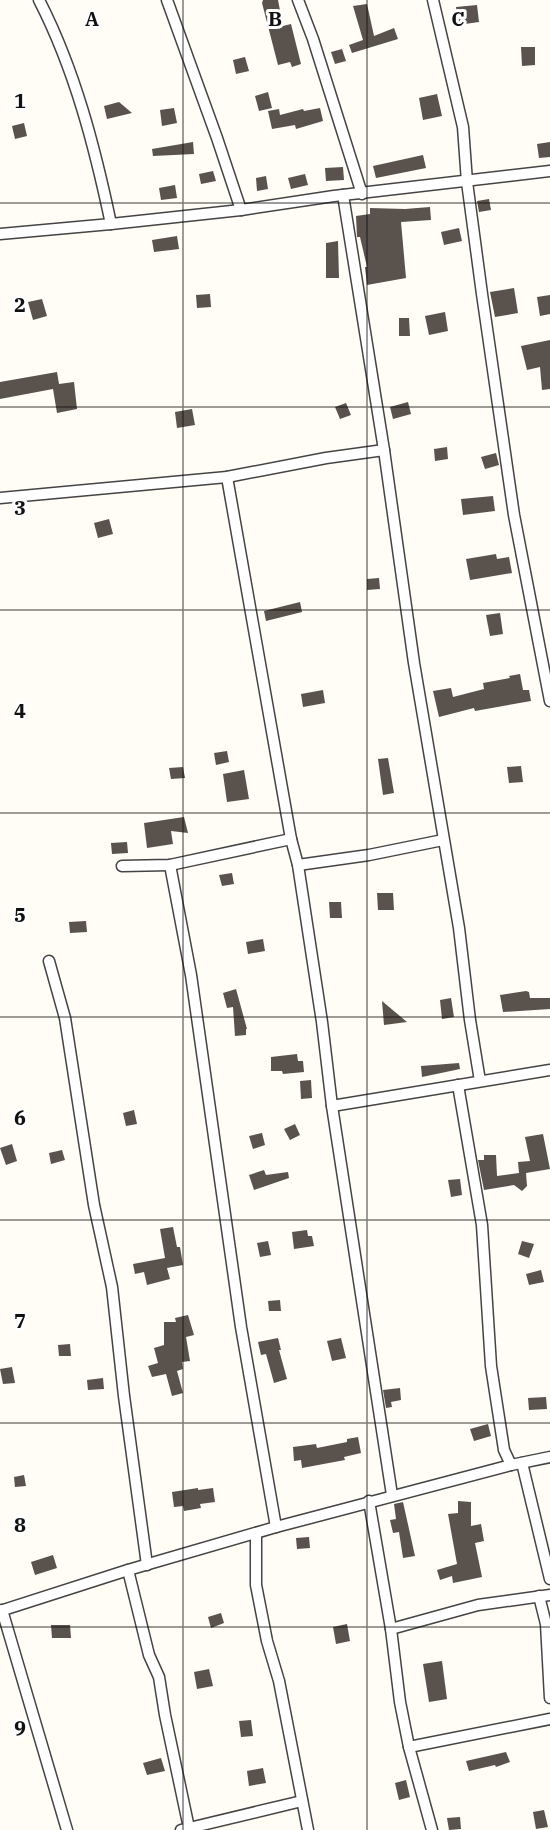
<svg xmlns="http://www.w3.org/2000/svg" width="550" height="1830" font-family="'IBM Plex Serif',serif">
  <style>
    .building { fill: #5a524d }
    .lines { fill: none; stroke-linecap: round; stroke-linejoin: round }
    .street-casing { stroke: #444; stroke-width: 13 }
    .street { stroke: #fff; stroke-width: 10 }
    .grid { fill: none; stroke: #111; stroke-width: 1.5; stroke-opacity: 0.55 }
    .grid-label { font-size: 20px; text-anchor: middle; font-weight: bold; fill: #111; stroke: #fff; stroke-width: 6; stroke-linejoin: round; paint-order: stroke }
  </style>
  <rect width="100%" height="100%" fill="#fffdf5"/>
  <g class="building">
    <polygon points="263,0 278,0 283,26 291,24 301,64 292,67 290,62 278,65 262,3"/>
    <polygon points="367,4 374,36 394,28 398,39 352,53 349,45 363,40 353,6"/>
    <polygon points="477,5 479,22 458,25 456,7"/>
    <polygon points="521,47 535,47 535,65 522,66"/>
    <polygon points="342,49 346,61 335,64 331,52"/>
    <polygon points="245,57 249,71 236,74 233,60"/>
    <polygon points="268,92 272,108 259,111 255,96"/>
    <polygon points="437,94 442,116 423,120 419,98"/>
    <polygon points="119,102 132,113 107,119 104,106"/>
    <polygon points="174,108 177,123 162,126 160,110"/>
    <polygon points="320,108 323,121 296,129 295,125 272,129 268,111 279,109 280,115 303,109 304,111"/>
    <polygon points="24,123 27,136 15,139 12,126"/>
    <polygon points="193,142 194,154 153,156 152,149"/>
    <polygon points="550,142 550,157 539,158 537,144"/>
    <polygon points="423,155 426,168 376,178 373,166"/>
    <polygon points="343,167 344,180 326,181 325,168"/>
    <polygon points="213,171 216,181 201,184 199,174"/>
    <polygon points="305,174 308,185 291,189 288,178"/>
    <polygon points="266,176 268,189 257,191 256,178"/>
    <polygon points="175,185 177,198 161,200 159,188"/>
    <polygon points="489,199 491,210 479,212 477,201"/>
    <polygon points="430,207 431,220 401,222 406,278 367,285 365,267 367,267 360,237 357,237 356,216 370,214 370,208 405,209"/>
    <polygon points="459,228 462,241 444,245 441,232"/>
    <polygon points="177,236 179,249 154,252 152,240"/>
    <polygon points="338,241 339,278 326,278 326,243"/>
    <polygon points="514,288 518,313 495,317 490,292"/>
    <polygon points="210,294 211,307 197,308 196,295"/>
    <polygon points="550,295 550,314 540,316 537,297"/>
    <polygon points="42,299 47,316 33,320 28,302"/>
    <polygon points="445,312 448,331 429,335 425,316"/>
    <polygon points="399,318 409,318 410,336 399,336"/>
    <polygon points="550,340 550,389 542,390 540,367 527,370 521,346"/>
    <polygon points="57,372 59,384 74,382 77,409 57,413 53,389 0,399 0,382"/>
    <polygon points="408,402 411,414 393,419 390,407"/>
    <polygon points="346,403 351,415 340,419 335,407"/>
    <polygon points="192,409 195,425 177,428 175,412"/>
    <polygon points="447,447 448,459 435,461 434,449"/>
    <polygon points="496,453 499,465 485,469 481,457"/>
    <polygon points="493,496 495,511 463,515 461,499"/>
    <polygon points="109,519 113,534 98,538 94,523"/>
    <polygon points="496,554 497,559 509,557 512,573 470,580 466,559"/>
    <polygon points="379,578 380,589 367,590 367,579"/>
    <polygon points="300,602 302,612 266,621 264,611"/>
    <polygon points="500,613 503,634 490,636 486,615"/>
    <polygon points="520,674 523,690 529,690 531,701 475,711 474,708 439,717 433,691 451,688 453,697 484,689 483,683 510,678 509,676"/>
    <polygon points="323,690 325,703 303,707 301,694"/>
    <polygon points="227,751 229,762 216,765 214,753"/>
    <polygon points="388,758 394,793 383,795 378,759"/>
    <polygon points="521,766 523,782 509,783 507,767"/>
    <polygon points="183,767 185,778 171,779 169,768"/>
    <polygon points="244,770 249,799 227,802 223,774"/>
    <polygon points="184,817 188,833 171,831 173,844 147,848 144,823"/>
    <polygon points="127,842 128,853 112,854 111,843"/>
    <polygon points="232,873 234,884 222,886 219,875"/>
    <polygon points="377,893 393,893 394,910 378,910"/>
    <polygon points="329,902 341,902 342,918 330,918"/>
    <polygon points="86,921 87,932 70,933 69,922"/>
    <polygon points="263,939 265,951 248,954 246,942"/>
    <polygon points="236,989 247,1029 246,1029 246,1035 235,1036 233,1007 227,1008 223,993"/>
    <polygon points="526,991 529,992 530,998 550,998 550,1009 503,1012 500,995"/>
    <polygon points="451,998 454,1017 442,1019 440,1000"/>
    <polygon points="382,1001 407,1022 384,1025"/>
    <polygon points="297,1054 298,1061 303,1061 304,1072 283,1074 282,1071 271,1071 271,1057"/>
    <polygon points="459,1063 460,1069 422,1077 421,1066"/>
    <polygon points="311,1080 312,1098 301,1099 300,1081"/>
    <polygon points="134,1110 137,1124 126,1126 123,1113"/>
    <polygon points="295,1124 300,1135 290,1140 284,1129"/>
    <polygon points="262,1133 265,1145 253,1149 249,1136"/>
    <polygon points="543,1134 550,1169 526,1173 527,1186 522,1191 514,1185 484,1190 478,1160 484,1160 484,1155 496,1155 497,1176 519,1173 518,1162 530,1161 525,1137"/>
    <polygon points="12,1144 17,1161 6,1165 0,1148"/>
    <polygon points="62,1150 65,1160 51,1164 49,1153"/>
    <polygon points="264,1170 266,1175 288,1172 289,1178 254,1190 249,1175"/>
    <polygon points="460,1179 462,1195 451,1197 448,1180"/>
    <polygon points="173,1227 177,1247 180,1247 183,1265 167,1268 170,1279 147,1285 144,1272 135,1274 133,1264 165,1258 160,1229"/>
    <polygon points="307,1230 308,1236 312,1236 314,1246 294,1249 292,1232"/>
    <polygon points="268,1241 271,1255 260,1257 257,1243"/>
    <polygon points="522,1241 534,1244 529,1258 518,1254"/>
    <polygon points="541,1270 544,1282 529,1285 526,1274"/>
    <polygon points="280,1300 281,1311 269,1311 268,1301"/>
    <polygon points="188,1315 194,1335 186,1337 190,1361 182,1362 183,1369 177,1371 183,1393 172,1396 166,1374 152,1377 148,1366 158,1363 154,1348 164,1345 164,1322 176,1322 175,1318"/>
    <polygon points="278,1338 281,1350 279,1350 287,1379 274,1383 266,1354 261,1355 258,1342"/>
    <polygon points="341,1338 346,1358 332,1361 327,1341"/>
    <polygon points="70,1344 71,1356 59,1356 58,1345"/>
    <polygon points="12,1367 15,1383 3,1384 0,1369"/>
    <polygon points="103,1378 104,1389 88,1390 87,1380"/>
    <polygon points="400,1388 401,1400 391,1402 392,1407 386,1408 383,1390"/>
    <polygon points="546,1397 547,1409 529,1410 528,1398"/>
    <polygon points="488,1424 491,1436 474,1441 470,1429"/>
    <polygon points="358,1437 361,1453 344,1457 345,1460 302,1468 301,1460 294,1461 293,1447 316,1444 317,1448 347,1442 347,1439"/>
    <polygon points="24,1475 26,1486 15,1487 14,1477"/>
    <polygon points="198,1488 198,1490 213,1488 215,1502 200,1504 201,1508 184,1511 183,1506 174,1507 172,1492"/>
    <polygon points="458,1501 471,1502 471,1526 481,1524 484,1541 475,1543 482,1577 453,1583 452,1576 440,1580 437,1570 457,1564 448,1514 458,1513"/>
    <polygon points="403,1502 415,1556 403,1558 399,1532 393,1533 390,1520 396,1519 394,1504"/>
    <polygon points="309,1537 310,1548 297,1549 296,1538"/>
    <polygon points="53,1555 57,1568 35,1575 31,1562"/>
    <polygon points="221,1613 224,1623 211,1628 208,1617"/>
    <polygon points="347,1624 350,1641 336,1644 333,1627"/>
    <polygon points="51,1625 70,1625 71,1638 52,1638"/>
    <polygon points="442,1661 447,1699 429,1702 423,1664"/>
    <polygon points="209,1669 213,1686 197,1689 194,1672"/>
    <polygon points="251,1720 253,1736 241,1737 239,1721"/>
    <polygon points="506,1752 510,1762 496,1767 495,1765 469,1771 466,1761"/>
    <polygon points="161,1758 165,1771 147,1775 143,1763"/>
    <polygon points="263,1768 266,1783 249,1786 247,1771"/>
    <polygon points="406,1780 410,1797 399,1800 395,1783"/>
    <polygon points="544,1810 548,1827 536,1829 533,1812"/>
    <polygon points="460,1817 461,1829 449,1830 447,1818"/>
  </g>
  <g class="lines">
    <defs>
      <g id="street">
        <path d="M39 0C75 70 95 148 111 224"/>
        <polyline points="167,0 217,138 241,210"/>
        <polyline points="298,0 313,39 362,194"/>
        <polyline points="433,0 463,127 467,182 482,294 514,515 550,701"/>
        <polyline points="343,195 384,450 414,663 459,928 470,1020 480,1081"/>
        <polyline points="0,234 111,224 241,210 334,196 550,171"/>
        <polyline points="227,477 291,839 298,865 322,1022 332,1106 392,1495"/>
        <polyline points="0,498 227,477 326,458 384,450"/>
        <polyline points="170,865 191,975 241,1327 276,1527"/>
        <polyline points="298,865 369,855 443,840"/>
        <polyline points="122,866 170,865 291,839"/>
        <polyline points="49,961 65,1018 94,1205 112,1287 124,1396 147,1565"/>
        <polyline points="458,1085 482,1225 491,1366 504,1450 511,1465"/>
        <polyline points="332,1106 550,1070"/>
        <polyline points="522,1463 550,1579"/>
        <polyline points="369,1501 391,1629 400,1702 409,1747 432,1830"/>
        <polyline points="256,1533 256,1585 267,1641 279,1681 308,1830"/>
        <polyline points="128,1570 149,1655 159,1677 165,1715 189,1828"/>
        <polyline points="539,1596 546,1624 550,1698"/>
        <polyline points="2,1610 67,1830"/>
        <polyline points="0,1611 128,1570 276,1527 511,1465 550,1457"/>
        <polyline points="391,1629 478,1605 550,1595"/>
        <polyline points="409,1747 550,1719"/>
        <polyline points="181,1830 302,1801"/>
      </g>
    </defs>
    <use href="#street" class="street-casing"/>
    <use href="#street" class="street"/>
  </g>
  <path class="grid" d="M183 0V1830M367 0V1830M0 203H550M0 407H550M0 610H550M0 813H550M0 1017H550M0 1220H550M0 1423H550M0 1627H550"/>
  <g class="grid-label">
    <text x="92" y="26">A</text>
    <text x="275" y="26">B</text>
    <text x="458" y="26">C</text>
    <text x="20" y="108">1</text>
    <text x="20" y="312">2</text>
    <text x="20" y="515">3</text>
    <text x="20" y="718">4</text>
    <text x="20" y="922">5</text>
    <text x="20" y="1125">6</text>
    <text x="20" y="1328">7</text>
    <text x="20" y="1532">8</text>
    <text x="20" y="1735">9</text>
  </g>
</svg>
